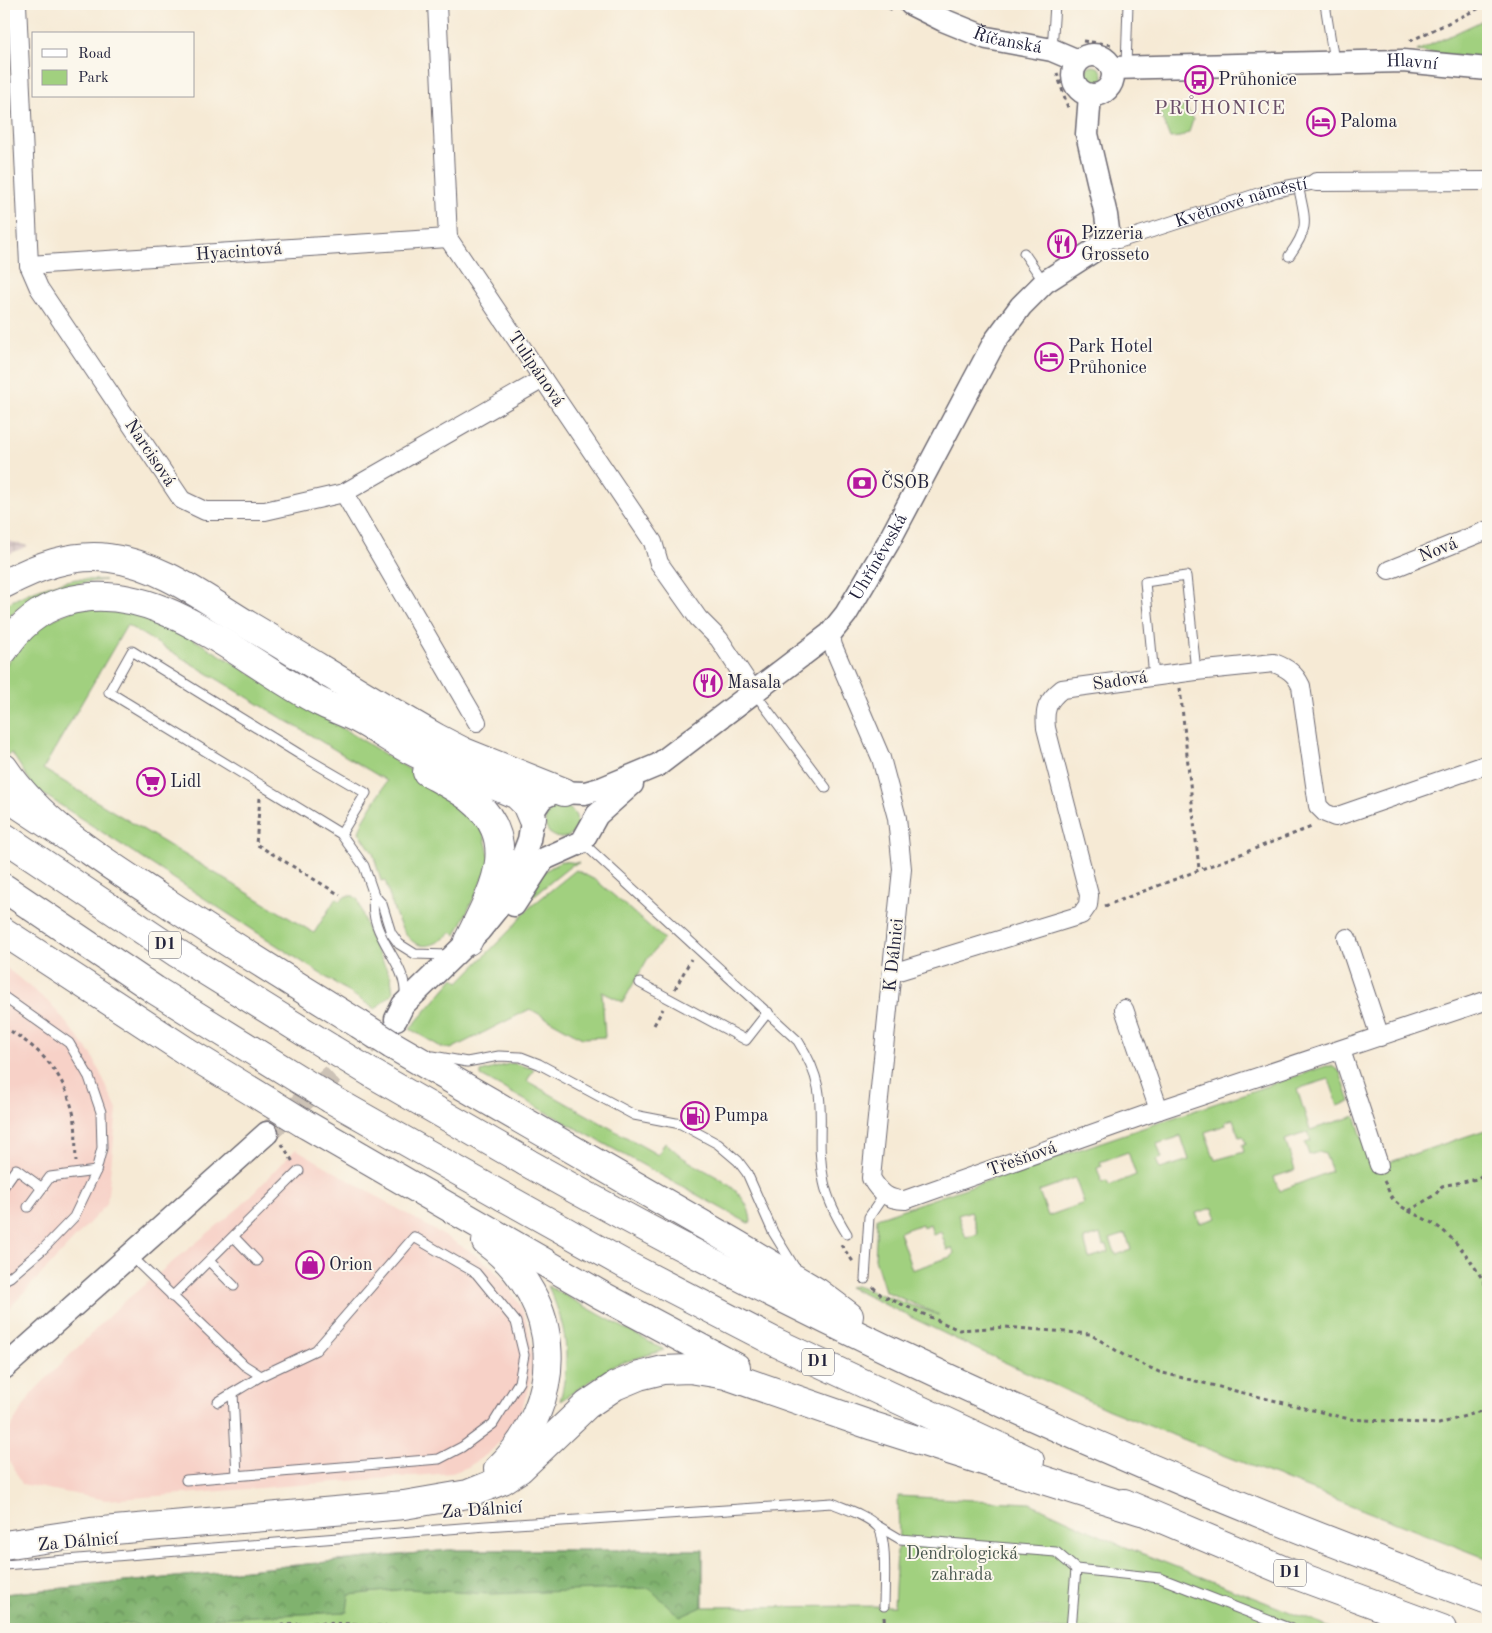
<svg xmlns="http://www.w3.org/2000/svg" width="1492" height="1633" font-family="'Old Standard TT',serif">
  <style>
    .built { fill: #f7d1c7 }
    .industrial { fill: url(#industrial-grid) }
    .green { fill: #a1d07f; stroke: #62795d; fill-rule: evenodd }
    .forest { fill: url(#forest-crowns); stroke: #516a54 }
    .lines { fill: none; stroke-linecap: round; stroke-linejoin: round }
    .tertiary-tunnel { stroke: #ccc2b6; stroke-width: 22; stroke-dasharray: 22 11; stroke-linecap: butt }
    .service-casing { stroke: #6c6871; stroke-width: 11 }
    .pedestrian-casing { stroke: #6c6871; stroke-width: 16 }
    .minor-casing { stroke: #6c6871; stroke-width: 20 }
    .tertiary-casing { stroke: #6c6871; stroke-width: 25 }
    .trunk-casing { stroke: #6c6871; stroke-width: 30 }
    .motorway-casing { stroke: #6c6871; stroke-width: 30 }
    .path { stroke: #6c6871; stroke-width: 3; stroke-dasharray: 4 4; stroke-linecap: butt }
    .service { stroke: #fff; stroke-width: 9 }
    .pedestrian { stroke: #fff; stroke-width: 14 }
    .minor { stroke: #fff; stroke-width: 18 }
    .tertiary { stroke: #fff; stroke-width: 22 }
    .trunk { stroke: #fff; stroke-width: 28 }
    .motorway { stroke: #fff; stroke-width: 28 }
    .trunk-bridge-casing { stroke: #6c6871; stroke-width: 30; stroke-linecap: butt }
    .motorway-bridge-casing { stroke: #6c6871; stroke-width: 30; stroke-linecap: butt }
    .trunk-bridge { stroke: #fff; stroke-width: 28 }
    .motorway-bridge { stroke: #fff; stroke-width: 28 }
    .labels { text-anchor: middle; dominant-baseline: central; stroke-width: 4; stroke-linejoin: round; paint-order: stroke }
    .shield { fill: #fbf7ec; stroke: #636270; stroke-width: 1 }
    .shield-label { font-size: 16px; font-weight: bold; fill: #22223b }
    .street-label { font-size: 18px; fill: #22223b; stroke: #fbf7ec }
    .poi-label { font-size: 18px; fill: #22223b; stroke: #fbf7ec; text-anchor: start }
    .park-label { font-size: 18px; fill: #48564f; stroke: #fbf7ec }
    .quarter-label { font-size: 20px; letter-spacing: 1px; fill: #694e68; stroke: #fbf7ec }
  </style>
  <defs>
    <pattern id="industrial-grid" width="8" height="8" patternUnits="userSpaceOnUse" patternTransform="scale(1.25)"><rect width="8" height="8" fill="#d2bfc0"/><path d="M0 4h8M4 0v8" fill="none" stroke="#b4a4a6"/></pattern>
    <pattern id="forest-crowns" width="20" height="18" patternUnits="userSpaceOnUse" patternTransform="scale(1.25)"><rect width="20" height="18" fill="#80b26e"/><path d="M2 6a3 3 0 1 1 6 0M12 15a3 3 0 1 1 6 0" fill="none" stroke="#68905c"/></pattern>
  </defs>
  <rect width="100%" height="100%" fill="#fbf7ec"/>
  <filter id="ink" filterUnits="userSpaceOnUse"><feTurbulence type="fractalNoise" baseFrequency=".02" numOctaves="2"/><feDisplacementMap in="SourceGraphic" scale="10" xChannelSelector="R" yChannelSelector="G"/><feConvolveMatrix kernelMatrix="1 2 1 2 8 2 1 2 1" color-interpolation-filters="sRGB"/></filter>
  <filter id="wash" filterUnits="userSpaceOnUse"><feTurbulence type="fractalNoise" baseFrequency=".0096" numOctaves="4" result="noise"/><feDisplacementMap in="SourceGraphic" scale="20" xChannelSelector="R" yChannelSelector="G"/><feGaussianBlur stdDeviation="1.12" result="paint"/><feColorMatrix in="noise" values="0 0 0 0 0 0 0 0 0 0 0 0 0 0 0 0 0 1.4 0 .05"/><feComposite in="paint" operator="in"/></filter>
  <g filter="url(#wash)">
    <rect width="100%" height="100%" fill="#f6ead5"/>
    <g class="built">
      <polygon points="4,966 51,1004 92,1055 117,1110 107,1204 4,1314"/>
      <polygon points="296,1149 470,1251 491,1267 508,1286 522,1308 530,1333 533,1360 530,1386 521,1411 508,1433 490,1452 468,1467 452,1473 106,1500 22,1484 4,1451 4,1438 32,1393 120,1305 241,1206"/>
    </g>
    <polygon class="industrial" points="4,540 28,546 4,556"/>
    <g class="green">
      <polygon points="1488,18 1488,60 1417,51"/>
      <circle cx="1093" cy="76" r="10"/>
      <polygon points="1177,105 1187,109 1193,120 1189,132 1180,137 1170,138 1160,113 1166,108"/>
      <path d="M76 579 105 580C69 584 28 594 4 623V606C27 591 50 585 76 579Z"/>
      <path d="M81 606 142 613 200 643 362 740 444 791 481 822 491 862 456 935 452 932C407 972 395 914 385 880L381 881 373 853 359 832 363 821 387 781 127 625 43 769 314 933 336 898 340 901 346 896H354L358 900 370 938 391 977 393 993 375 1009 34 788 12 753 6 755 4 750V670L12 653 29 631Z"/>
      <circle cx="561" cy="822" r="16"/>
      <polygon points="561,861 579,863 572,865 532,897 542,873"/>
      <polygon points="576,870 597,881 664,939 648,958 623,1002 602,992 605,1037 582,1038 530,1009 451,1049 441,1047 410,1029 454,978 459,982 512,928 529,908"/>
      <path d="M512 1063 534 1069 527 1081 658 1155 665 1142C673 1149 681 1157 690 1162 714 1176 749 1189 751 1222L748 1223 481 1076V1072Z"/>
      <path d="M1326 1066H1332L1340 1072 1350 1102 1338 1106 1329 1079 1297 1089 1310 1130 1355 1116 1372 1168 1488 1129V1559L1109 1410 976 1349 849 1287 856 1286 939 1315 885 1291 875 1259 877 1218ZM1233 1119 1239 1137 1243 1136 1246 1143 1242 1145 1244 1152 1215 1160 1205 1132 1226 1125 1225 1122ZM1308 1132 1311 1141 1305 1143 1309 1155 1319 1152 1325 1154 1332 1171 1279 1191 1274 1177 1295 1170 1285 1140ZM1181 1136 1189 1160 1160 1169 1156 1160 1162 1158 1157 1144ZM1128 1152 1136 1175 1109 1186 1107 1181 1102 1183 1097 1168 1102 1166 1100 1162ZM1075 1178 1084 1203 1048 1216 1039 1191ZM1213 1208 1217 1218 1200 1223 1196 1213ZM971 1211 978 1234 966 1238 958 1215ZM922 1224 923 1227 930 1224 933 1235 941 1232 947 1250 952 1248 954 1253 950 1257 912 1270 899 1232ZM1100 1234 1103 1246 1107 1245 1109 1252 1089 1258 1084 1239ZM1126 1234 1131 1250 1116 1255 1110 1239Z"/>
      <path d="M548 1286 664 1350 615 1365 560 1401C571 1357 567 1327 548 1286Z"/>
      <polygon points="898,1496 1030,1503 1123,1546 1333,1629 4,1629 4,1594 449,1550 703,1550 703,1607 894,1606 897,1552 899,1547"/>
    </g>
    <polygon class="forest" points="449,1550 703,1550 702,1607 680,1617 649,1588 490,1594 407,1589 349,1595 347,1612 214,1618 218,1629 148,1629 131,1623 78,1629 4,1629 4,1594"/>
  </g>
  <g filter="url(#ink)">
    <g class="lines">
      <polyline class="tertiary-tunnel" points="267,1133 390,1024"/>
      <defs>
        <g id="service">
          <polyline points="1325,4 1334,61"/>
          <polyline points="1052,50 1055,4"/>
          <polyline points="1126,66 1128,4"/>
          <polyline points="1024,253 1044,282"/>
          <path d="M1289 256C1311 226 1305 220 1298 185"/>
          <polyline points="1154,677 1145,582 1186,576 1196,671"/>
          <polyline points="754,692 826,788"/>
          <polyline points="341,834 366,793 299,754 132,651 109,692 341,834 364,866 374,895 382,904 391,933 399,944 415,954 448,955"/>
          <path d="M582 842 798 1041C835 1098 812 1125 824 1182 828 1201 837 1218 847 1234"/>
          <path d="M374 895C367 937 408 961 405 997"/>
          <polyline points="640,983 746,1040 768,1012"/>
          <polyline points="4,997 69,1043 89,1077 101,1112 102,1148 96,1171 74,1217 43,1249 10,1277 4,1280"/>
          <polyline points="433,1056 467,1062 499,1056 521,1057 539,1064 634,1115 681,1124 718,1144 738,1161 747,1173 773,1232 795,1268"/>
          <polyline points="4,1186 16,1169 42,1188"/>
          <polyline points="28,1207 50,1177 96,1171"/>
          <polyline points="234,1237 257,1261"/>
          <polyline points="131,1256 244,1365 261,1376 316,1350 414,1237 476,1273 516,1322 524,1355 519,1382 493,1424 462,1447 439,1459 186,1480"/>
          <polyline points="210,1262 234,1286"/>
          <polyline points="865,1279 869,1217 884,1195"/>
          <polyline points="172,1297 299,1171"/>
          <polyline points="233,1393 237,1476"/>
          <polyline points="218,1402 261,1376"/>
          <polyline points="878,1526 900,1539 1056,1552 1076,1569 1160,1578 1291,1629"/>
          <path d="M4 1565 486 1526 832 1503C846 1509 866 1515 877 1526 888 1536 884 1589 884 1606"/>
          <polyline points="1071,1629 1076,1569"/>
        </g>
        <g id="pedestrian">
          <path id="s1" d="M1105 239 1118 241 1275 190 1316 182"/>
        </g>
        <g id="minor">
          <polyline points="17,4 29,265 39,288 182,500 205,511 265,511 344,493 543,379"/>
          <polyline points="437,4 448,238 653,542 659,563 698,618 719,639 754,692"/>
          <polyline points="1316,182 1488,181"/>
          <polyline points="29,265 448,238"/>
          <polyline points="344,493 477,722"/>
          <polyline points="1389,570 1488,530"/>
          <path d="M830 634 833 646 881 758 897 818 902 869 871 1178C880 1193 888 1200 905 1200L1159 1110 1488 1000"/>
          <polyline points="1347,938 1380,1037"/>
          <path d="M892 973 1081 915 1088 905 1089 895 1046 728C1044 709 1047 701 1062 689L1196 671 1274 663C1287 668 1295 673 1301 686L1318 806 1325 813 1335 817 1488 764"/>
          <polyline points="1124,1009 1159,1110"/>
          <polyline points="1341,1050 1379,1165"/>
        </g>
        <g id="tertiary">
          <path id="s2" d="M911 4 943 20 987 38 1052 50 1078 61"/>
          <circle cx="1093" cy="75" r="20"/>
          <path id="s3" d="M1112 68 1403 61 1488 69"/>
          <polyline points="514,905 544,859 582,842 597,815 632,784"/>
          <path id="s4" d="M396 1019 403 1005 480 930 496 910 518 869 529 840 534 810 542 798 555 792 585 793 603 788 658 765 830 634 846 614 888 543 995 341 1021 306 1045 282 1098 248 1105 239 1108 230 1106 215 1087 134 1090 95"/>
          <polyline points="4,1368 267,1133"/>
        </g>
        <g id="trunk">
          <path d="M4 650C19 626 38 610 64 602 156 574 243 663 320 702 332 708 345 712 358 719 379 730 398 745 420 755 452 769 485 781 517 795L526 804 532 818"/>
          <path d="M4 768C41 823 102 860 157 896 223 940 291 982 359 1024"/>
          <path d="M427 772C441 780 457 788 470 798 524 841 492 892 468 941"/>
          <polyline points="4,932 186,1051 271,1103"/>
          <polyline points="392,1045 733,1242 817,1292 849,1316"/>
          <polyline points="305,1124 601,1295 736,1367"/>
          <path d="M526 1162C833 1335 1157 1480 1488 1601"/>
          <polyline points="504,1197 626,1265 777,1343 1030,1461"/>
          <path d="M486 1242C565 1300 567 1402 498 1469"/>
          <polyline points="1124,1503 1285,1571 1442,1629"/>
          <polyline points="4,1545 91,1532 404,1505 468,1494 503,1480 520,1469 587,1405 615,1386 639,1376 663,1370 690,1369 726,1375 873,1426 1141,1511"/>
        </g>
        <g id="motorway">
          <path d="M4 584C36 567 72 553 109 558 160 564 205 599 248 625 311 662 373 702 437 738L464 752 564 792"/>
          <polyline points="4,795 84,848"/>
          <polyline points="4,837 177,953 330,1048"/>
          <polyline points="4,888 155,990 300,1080"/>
          <polyline points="373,1074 526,1162"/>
          <polyline points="331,1099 504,1197"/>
        </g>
      </defs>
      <use href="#service" class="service-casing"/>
      <use href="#pedestrian" class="pedestrian-casing"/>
      <use href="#minor" class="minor-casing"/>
      <use href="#tertiary" class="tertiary-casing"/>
      <use href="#trunk" class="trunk-casing"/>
      <use href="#motorway" class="motorway-casing"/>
      <g class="path">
        <polyline points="881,4 893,10"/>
        <polyline points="1083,41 1114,45"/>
        <polyline points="1410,41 1488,4"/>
        <polyline points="1057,73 1068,108"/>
        <polyline points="1180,688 1199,869"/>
        <polyline points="260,798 256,844 340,895"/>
        <polyline points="1105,906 1314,826"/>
        <polyline points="675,989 691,959"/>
        <polyline points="654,1025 663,1009"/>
        <path d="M4 1027C41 1049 64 1072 74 1116 77 1130 75 1147 76 1162"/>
        <polyline points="282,1144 293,1162"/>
        <path d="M1384 1181C1387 1186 1389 1193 1392 1198 1405 1213 1426 1217 1441 1229 1462 1246 1475 1266 1488 1289"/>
        <polyline points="1409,1211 1436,1194 1442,1186 1477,1179 1488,1171"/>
        <polyline points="841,1245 854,1263"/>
        <polyline points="873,1287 881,1295 959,1330 1005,1327 1090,1334 1125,1356 1159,1372 1349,1419 1439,1424 1488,1409"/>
        <polyline points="884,1617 885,1629"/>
        <polyline points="357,1624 358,1629"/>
        <polyline points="217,1629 316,1623 357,1624 409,1629"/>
      </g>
      <use href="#service" class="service"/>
      <use href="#pedestrian" class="pedestrian"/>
      <use href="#minor" class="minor"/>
      <use href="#tertiary" class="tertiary"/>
      <use href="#trunk" class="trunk"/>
      <use href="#motorway" class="motorway"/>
      <defs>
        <g id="trunk-bridge">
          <polyline points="359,1024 392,1045"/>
          <polyline points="271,1103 305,1124"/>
        </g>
        <g id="motorway-bridge">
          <polyline points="330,1048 373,1074"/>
          <polyline points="300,1080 331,1099"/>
        </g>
      </defs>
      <use href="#trunk-bridge" class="trunk-bridge-casing"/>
      <use href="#motorway-bridge" class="motorway-bridge-casing"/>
      <use href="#trunk-bridge" class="trunk-bridge"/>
      <use href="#motorway-bridge" class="motorway-bridge"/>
    </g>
  </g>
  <defs>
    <symbol id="bus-ring" viewBox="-11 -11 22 22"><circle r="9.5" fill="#fbf7ec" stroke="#b5179e" stroke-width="1.5"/><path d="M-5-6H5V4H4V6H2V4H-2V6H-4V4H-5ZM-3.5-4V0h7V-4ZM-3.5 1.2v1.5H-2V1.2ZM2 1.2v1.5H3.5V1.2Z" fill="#b5179e"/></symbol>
    <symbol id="hotel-ring" viewBox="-11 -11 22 22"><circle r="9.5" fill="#fbf7ec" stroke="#b5179e" stroke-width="1.5"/><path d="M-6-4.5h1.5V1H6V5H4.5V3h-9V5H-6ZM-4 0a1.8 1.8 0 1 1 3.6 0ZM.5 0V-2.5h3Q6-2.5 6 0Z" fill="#b5179e"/></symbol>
    <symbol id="restaurant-ring" viewBox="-11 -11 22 22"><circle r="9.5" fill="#fbf7ec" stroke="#b5179e" stroke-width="1.5"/><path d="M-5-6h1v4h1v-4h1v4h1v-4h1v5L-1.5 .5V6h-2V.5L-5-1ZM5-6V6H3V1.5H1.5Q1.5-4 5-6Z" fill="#b5179e"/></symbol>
    <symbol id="bank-ring" viewBox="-11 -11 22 22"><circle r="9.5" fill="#fbf7ec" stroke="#b5179e" stroke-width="1.5"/><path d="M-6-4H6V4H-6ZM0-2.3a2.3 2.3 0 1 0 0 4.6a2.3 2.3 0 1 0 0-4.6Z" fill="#b5179e"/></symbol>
    <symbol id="supermarket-ring" viewBox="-11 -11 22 22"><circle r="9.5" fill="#fbf7ec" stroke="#b5179e" stroke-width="1.5"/><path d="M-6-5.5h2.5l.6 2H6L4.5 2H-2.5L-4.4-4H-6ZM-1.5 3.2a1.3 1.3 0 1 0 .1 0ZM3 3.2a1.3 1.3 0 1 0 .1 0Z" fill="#b5179e"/></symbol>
    <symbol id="fuel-ring" viewBox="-11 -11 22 22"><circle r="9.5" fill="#fbf7ec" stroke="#b5179e" stroke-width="1.5"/><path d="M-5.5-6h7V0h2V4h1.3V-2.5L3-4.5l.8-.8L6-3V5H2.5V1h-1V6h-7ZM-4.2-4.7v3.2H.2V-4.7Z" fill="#b5179e"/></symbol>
    <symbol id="shop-ring" viewBox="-11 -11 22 22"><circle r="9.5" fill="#fbf7ec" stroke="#b5179e" stroke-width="1.5"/><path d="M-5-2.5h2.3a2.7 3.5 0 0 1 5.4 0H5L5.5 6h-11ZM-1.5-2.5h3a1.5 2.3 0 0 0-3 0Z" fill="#b5179e"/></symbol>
  </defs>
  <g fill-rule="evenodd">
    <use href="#bus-ring" x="1183" y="64" width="32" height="32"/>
    <use href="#hotel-ring" x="1305" y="106" width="32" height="32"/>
    <use href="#restaurant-ring" x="1046" y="228" width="32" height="32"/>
    <use href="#hotel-ring" x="1033" y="341" width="32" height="32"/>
    <use href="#bank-ring" x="846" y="467" width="32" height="32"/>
    <use href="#restaurant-ring" x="692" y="667" width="32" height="32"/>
    <use href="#supermarket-ring" x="135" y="766" width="32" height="32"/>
    <use href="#fuel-ring" x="679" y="1100" width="32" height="32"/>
    <use href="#shop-ring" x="294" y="1249" width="32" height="32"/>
  </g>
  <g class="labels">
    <g class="shield">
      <rect x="149" y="931.5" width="32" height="27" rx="4"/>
      <rect x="802" y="1348.5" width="32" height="27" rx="4"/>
      <rect x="1274" y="1559.5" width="32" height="27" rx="4"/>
    </g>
    <g class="shield-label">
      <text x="165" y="945">D1</text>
      <text x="818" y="1362">D1</text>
      <text x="1290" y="1573">D1</text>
    </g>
    <g class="street-label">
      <text stroke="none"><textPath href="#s2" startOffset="104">Říčanská</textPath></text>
      <text stroke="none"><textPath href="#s3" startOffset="300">Hlavní</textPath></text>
      <text stroke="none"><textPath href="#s1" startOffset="142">Květnové náměstí</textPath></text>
      <text transform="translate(239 252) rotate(-4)">Hyacintová</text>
      <text transform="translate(536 369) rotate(56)">Tulipánová</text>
      <text transform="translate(150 453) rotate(56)">Narcisová</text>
      <text transform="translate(1438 550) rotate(-22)">Nová</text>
      <text stroke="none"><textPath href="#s4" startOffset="701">Uhříněveská</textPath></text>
      <text transform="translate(1120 681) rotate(-8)">Sadová</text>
      <text transform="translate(894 955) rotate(-84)">K Dálnici</text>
      <text transform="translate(1022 1159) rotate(-20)">Třešňová</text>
      <text transform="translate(482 1510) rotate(-4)">Za Dálnicí</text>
      <text transform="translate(78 1542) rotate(-5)">Za Dálnicí</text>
    </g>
    <g class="poi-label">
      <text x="1218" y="80">Průhonice</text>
      <text x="1340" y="122">Paloma</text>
      <text x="1081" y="234">Pizzeria<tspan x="1081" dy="21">Grosseto</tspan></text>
      <text x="1068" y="347">Park Hotel<tspan x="1068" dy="21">Průhonice</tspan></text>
      <text x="881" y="483">ČSOB</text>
      <text x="727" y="683">Masala</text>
      <text x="170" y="782">Lidl</text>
      <text x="714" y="1116">Pumpa</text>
      <text x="329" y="1265">Orion</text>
    </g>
    <g class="park-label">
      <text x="962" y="1554">Dendrologická<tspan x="962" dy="21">zahrada</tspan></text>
    </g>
    <g class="quarter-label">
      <text x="1220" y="109">PRŮHONICE</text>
    </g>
  </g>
  <rect width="1492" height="1633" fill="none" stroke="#fbf7ec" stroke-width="20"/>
  <rect x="32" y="32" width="162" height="65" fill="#fbf7ec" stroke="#a4a2a5"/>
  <rect x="42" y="49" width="25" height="8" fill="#ffffff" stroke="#a4a2a5"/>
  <text x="78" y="58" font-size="15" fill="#22223b">Road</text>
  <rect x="42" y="70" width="25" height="15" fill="#a1d07f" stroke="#a4a2a5"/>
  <text x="78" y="82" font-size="15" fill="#22223b">Park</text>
</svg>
